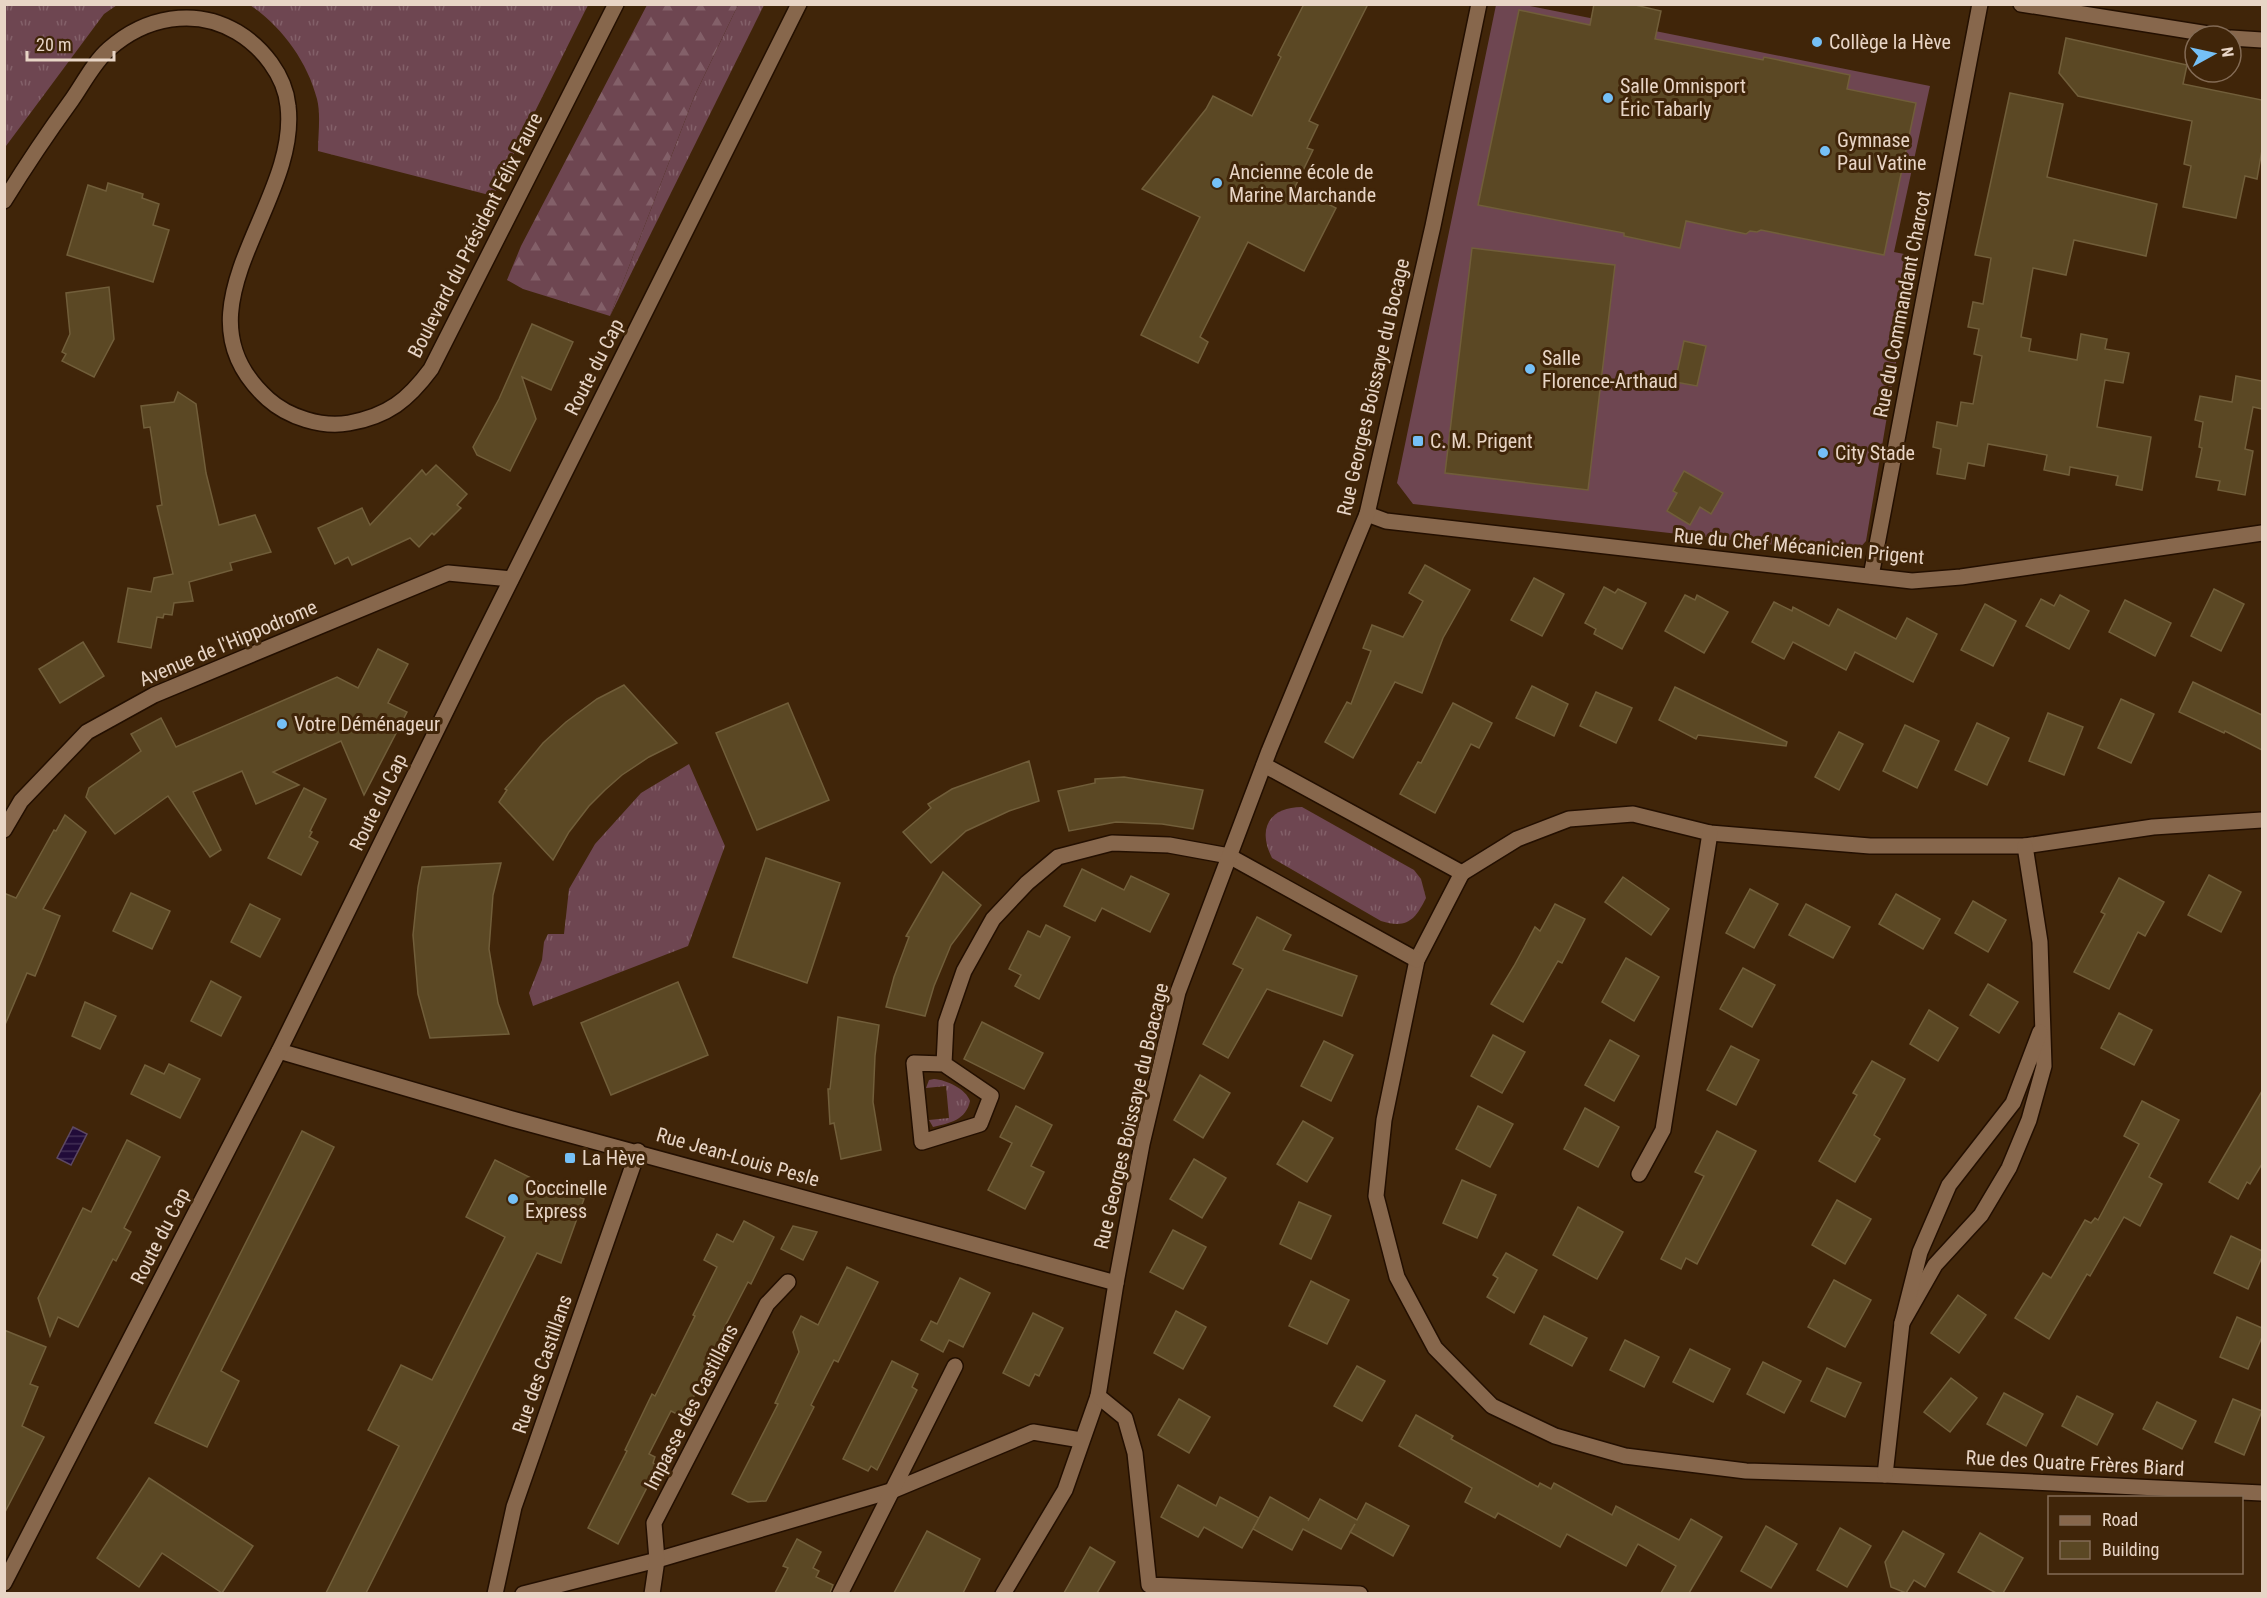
<svg xmlns="http://www.w3.org/2000/svg" width="2267" height="1598" font-family="'Roboto Condensed',sans-serif">
  <style>
    .grass { fill: url(#grass-tufts) }
    .forest { fill: url(#forest-firs) }
    .pitch { fill: #6e4651 }
    .water { fill: url(#water-rules); stroke: #5d4863; stroke-width: 1.5 }
    .building { fill: #5b4824; stroke: #715e3a; stroke-width: 1.5 }
    .lines { fill: none; stroke-linecap: round; stroke-linejoin: round }
    .service-casing { stroke: #230f00; stroke-width: 18 }
    .minor-casing { stroke: #230f00; stroke-width: 18 }
    .tertiary-casing { stroke: #230f00; stroke-width: 18 }
    .service { stroke: #87674c; stroke-width: 15 }
    .minor { stroke: #87674c; stroke-width: 15 }
    .tertiary { stroke: #87674c; stroke-width: 15 }
    .poi-dot { fill: #75c0f6; stroke: #402509; stroke-width: 2 }
    .labels { text-anchor: middle; dominant-baseline: central; stroke-width: 6; stroke-linejoin: round; paint-order: stroke }
    .poi-label { font-size: 20px; fill: #e8d5c6; stroke: #402509; text-anchor: start }
    .street-label { font-size: 20px; fill: #e8d5c6; stroke: #402509 }
  </style>
  <defs>
    <pattern id="grass-tufts" width="24" height="20" patternUnits="userSpaceOnUse" patternTransform="scale(1.5)"><rect width="24" height="20" fill="#6e4651"/><path d="M3 7l-1-3M5 7V3M7 7l1-3M15 17l-1-3M17 17v-4M19 17l1-3" fill="none" stroke="#836069"/></pattern>
    <pattern id="forest-firs" width="22" height="20" patternUnits="userSpaceOnUse" patternTransform="scale(1.5)"><rect width="22" height="20" fill="#6e4651"/><path d="M5 1l3.5 6h-7zM16 11l3.5 6h-7z" fill="#836069"/></pattern>
    <pattern id="water-rules" width="6" height="5" patternUnits="userSpaceOnUse" patternTransform="scale(1.5)"><rect width="6" height="5" fill="#210b39"/><path d="M0 2.5h6" fill="none" stroke="#412e54"/></pattern>
  </defs>
  <rect width="100%" height="100%" fill="#402509"/>
  <g class="grass">
    <polygon points="5,4 117,5 104,14 6,146"/>
    <path d="M250 5H588L493 196 318 151C318 135 321 114 317 99 307 61 282 27 250 5Z"/>
    <polygon points="738,5 764,5 610,316 694,97"/>
    <polygon points="689,764 725,846 688,946 533,1006 529,993 542,960 544,942 548,934 564,934 569,889 595,844 641,793"/>
    <path d="M1302 807 1414 870 1421 879 1426 898C1415 920 1407 929 1381 921L1272 858C1257 829 1269 807 1302 807Z"/>
    <path d="M934 1079C947 1080 966 1089 970 1101 966 1120 950 1123 933 1127L929 1120 949 1118 946 1086 926 1088 929 1080Z"/>
  </g>
  <polygon class="forest" points="647,5 738,5 694,97 610,316 523,289 507,280 521,246"/>
  <polygon class="pitch" points="1496,5 1525,5 1930,86 1894,252 1914,256 1866,541 1858,550 1846,553 1413,504 1397,483"/>
  <polygon class="water" points="73,1127 87,1134 71,1165 57,1158"/>
  <g class="building">
    <polygon points="1304,4 1368,4 1309,121 1318,125 1307,148 1313,150 1295,187 1336,208 1304,271 1248,242 1200,337 1208,342 1198,363 1141,335 1200,217 1142,189 1206,109 1213,96 1252,116 1281,57 1278,55"/>
    <polygon points="1594,4 1631,4 1661,11 1655,39 1763,60 1764,57 1850,75 1847,89 1916,103 1884,255 1761,230 1757,232 1750,231 1746,234 1686,221 1680,248 1624,236 1624,233 1478,205 1519,10 1590,25"/>
    <polygon points="2066,38 2187,65 2183,84 2262,100 2262,150 2257,179 2245,176 2236,218 2183,207 2191,166 2184,164 2192,121 2078,96 2059,73"/>
    <polygon points="2010,93 2063,104 2047,177 2157,204 2146,256 2074,240 2066,275 2033,268 2021,337 2031,339 2029,351 2077,360 2081,334 2107,339 2105,349 2129,353 2123,383 2105,380 2097,427 2151,437 2142,490 2116,485 2118,476 2070,467 2069,475 2044,470 2047,455 1988,444 1984,466 1968,463 1965,479 1937,474 1941,449 1933,447 1937,422 1957,426 1961,402 1973,404 1982,356 1974,354 1979,329 1968,327 1973,302 1983,304 1991,258 1975,255"/>
    <polygon points="108,183 143,194 142,198 159,204 153,225 169,230 153,282 67,255 88,185 106,191"/>
    <polygon points="1472,248 1615,265 1588,490 1445,473"/>
    <polygon points="109,287 114,339 94,377 62,361 66,354 62,352 70,334 66,293"/>
    <polygon points="532,324 573,342 551,390 522,377 536,419 510,471 477,455 473,447 499,399"/>
    <polygon points="1684,341 1706,346 1697,386 1675,382"/>
    <polygon points="2236,376 2262,381 2262,409 2253,407 2245,449 2253,451 2245,495 2218,490 2220,481 2196,477 2202,448 2199,447 2203,422 2195,420 2200,396 2232,402"/>
    <polygon points="178,392 196,404 206,473 219,525 255,515 271,552 230,563 232,570 189,582 193,601 174,603 172,615 164,614 163,618 157,617 151,648 118,642 128,588 151,592 154,578 173,574 157,506 162,505 150,427 144,428 141,406 174,402"/>
    <polygon points="436,465 467,494 457,505 461,508 434,535 432,533 419,547 410,538 352,565 348,557 335,564 318,528 362,508 370,525 422,470 426,475"/>
    <polygon points="1684,471 1723,493 1711,514 1700,507 1690,525 1667,511 1677,493 1673,491"/>
    <polygon points="1425,565 1470,590 1443,638 1422,693 1395,682 1353,758 1325,742 1347,702 1351,704 1371,651 1363,648 1372,625 1403,637 1423,601 1409,593"/>
    <polygon points="1534,578 1564,594 1542,636 1511,620"/>
    <polygon points="1604,587 1615,593 1618,589 1646,603 1622,649 1594,634 1596,629 1585,623"/>
    <polygon points="2214,589 2244,604 2221,651 2191,636"/>
    <polygon points="1685,595 1695,600 1697,595 1728,612 1704,653 1665,631"/>
    <polygon points="2060,595 2089,611 2069,649 2026,626 2041,599 2054,606"/>
    <polygon points="2125,600 2171,623 2155,656 2109,632"/>
    <polygon points="1774,602 1792,611 1793,607 1829,626 1838,609 1896,639 1907,618 1937,634 1913,682 1855,652 1846,670 1793,642 1784,659 1752,642"/>
    <polygon points="1985,604 2016,621 1993,666 1961,650"/>
    <polygon points="83,642 104,676 60,703 39,669"/>
    <polygon points="378,649 408,664 388,703 407,712 364,795 341,741 273,772 299,785 256,804 242,771 193,792 221,850 210,857 168,796 115,834 86,797 89,788 141,751 131,734 161,718 176,747 337,677 358,688"/>
    <polygon points="2193,682 2262,715 2262,750 2225,731 2224,733 2179,712"/>
    <polygon points="624,685 677,743 649,757 622,775 605,790 589,806 569,832 553,860 499,802 507,790 505,789 543,743 566,722 597,699"/>
    <polygon points="1532,686 1568,704 1554,736 1516,718"/>
    <polygon points="1675,687 1787,742 1786,746 1698,735 1696,739 1659,720"/>
    <polygon points="1596,692 1632,708 1616,743 1580,726"/>
    <polygon points="2121,699 2154,714 2131,763 2098,748"/>
    <polygon points="788,703 829,800 757,830 716,733"/>
    <polygon points="1453,703 1492,723 1479,748 1471,744 1435,813 1400,794 1418,762 1421,763"/>
    <polygon points="2048,713 2083,727 2064,775 2029,761"/>
    <polygon points="1977,723 2009,738 1987,785 1955,770"/>
    <polygon points="1905,725 1939,741 1917,788 1883,771"/>
    <polygon points="1839,732 1863,744 1839,790 1815,777"/>
    <polygon points="1029,761 1039,801 1009,811 966,831 931,863 903,832 931,808 928,804 952,789"/>
    <polygon points="1124,777 1203,790 1193,829 1162,824 1116,822 1069,831 1058,791 1095,783 1095,779"/>
    <polygon points="304,788 326,799 310,831 312,832 309,837 318,842 301,875 268,858"/>
    <polygon points="65,815 86,832 43,909 60,916 35,976 27,973 4,1027 4,893 16,898 54,830 56,831"/>
    <polygon points="766,858 840,883 807,983 733,957"/>
    <polygon points="501,863 493,895 489,949 498,1003 509,1034 430,1038 418,994 413,935 418,887 422,867"/>
    <polygon points="1082,869 1124,890 1131,876 1169,894 1150,932 1102,908 1095,921 1064,906"/>
    <polygon points="943,872 981,905 951,945 934,986 925,1016 886,1007 894,977 909,937 906,936"/>
    <polygon points="2209,875 2241,892 2221,932 2188,915"/>
    <polygon points="1623,877 1669,909 1651,935 1605,902"/>
    <polygon points="2119,878 2164,902 2145,936 2138,932 2109,989 2074,972 2105,914 2101,912"/>
    <polygon points="1750,889 1778,904 1754,948 1726,933"/>
    <polygon points="131,893 170,911 152,949 113,931"/>
    <polygon points="1896,894 1940,919 1923,949 1879,924"/>
    <polygon points="1973,901 2006,920 1988,952 1955,933"/>
    <polygon points="250,904 280,919 260,957 231,942"/>
    <polygon points="1555,904 1585,919 1562,963 1558,961 1523,1022 1491,1004 1514,966 1535,927 1540,931"/>
    <polygon points="1806,904 1850,927 1833,958 1789,935"/>
    <polygon points="1257,917 1291,935 1283,950 1357,976 1342,1016 1267,989 1228,1058 1203,1044 1243,969 1233,964"/>
    <polygon points="1046,925 1070,937 1039,999 1015,986 1021,975 1009,969 1028,931 1040,937"/>
    <polygon points="1626,958 1659,977 1634,1021 1602,1002"/>
    <polygon points="1743,968 1775,985 1752,1027 1720,1009"/>
    <polygon points="211,981 241,997 221,1036 191,1021"/>
    <polygon points="678,982 708,1055 611,1095 581,1023"/>
    <polygon points="1988,984 2018,1002 1999,1033 1970,1015"/>
    <polygon points="85,1002 116,1016 100,1049 72,1036"/>
    <polygon points="1929,1010 1958,1028 1938,1061 1910,1044"/>
    <polygon points="2119,1013 2152,1030 2134,1065 2101,1048"/>
    <polygon points="838,1017 879,1025 875,1056 873,1102 881,1150 841,1159 834,1123 830,1124 828,1089 830,1089"/>
    <polygon points="982,1022 1043,1053 1024,1089 964,1059"/>
    <polygon points="1493,1035 1525,1052 1502,1093 1471,1076"/>
    <polygon points="1610,1040 1639,1056 1614,1101 1585,1085"/>
    <polygon points="1324,1041 1353,1055 1331,1101 1301,1086"/>
    <polygon points="1731,1046 1759,1060 1736,1105 1707,1090"/>
    <polygon points="1872,1061 1905,1079 1874,1135 1880,1139 1855,1182 1819,1161 1857,1095 1853,1093"/>
    <polygon points="169,1064 200,1079 180,1118 131,1094 145,1065 164,1074"/>
    <polygon points="1200,1075 1230,1093 1203,1138 1174,1120"/>
    <polygon points="2262,1091 2262,1164 2250,1184 2247,1182 2238,1199 2209,1182"/>
    <polygon points="2142,1101 2179,1120 2149,1177 2162,1184 2140,1226 2124,1217 2090,1276 2087,1274 2049,1339 2015,1318 2043,1273 2051,1278 2085,1220 2091,1223 2095,1218 2098,1220 2139,1144 2124,1136"/>
    <polygon points="1016,1106 1052,1125 1031,1166 1044,1172 1025,1209 988,1190 1012,1143 1000,1137"/>
    <polygon points="1478,1106 1513,1124 1490,1167 1456,1149"/>
    <polygon points="1585,1108 1619,1127 1598,1167 1564,1149"/>
    <polygon points="1303,1121 1333,1138 1307,1182 1277,1164"/>
    <polygon points="302,1131 334,1147 221,1371 239,1381 207,1447 155,1423"/>
    <polygon points="1717,1131 1756,1151 1697,1264 1686,1258 1681,1269 1661,1259 1704,1176 1695,1172"/>
    <polygon points="127,1140 160,1157 124,1228 131,1232 116,1261 113,1259 78,1327 58,1317 50,1336 38,1298 83,1208 91,1212"/>
    <polygon points="1194,1159 1226,1178 1202,1218 1170,1199"/>
    <polygon points="495,1160 551,1188 584,1199 561,1263 537,1253 366,1593 326,1593 399,1446 368,1430 401,1365 432,1380 505,1237 466,1217"/>
    <polygon points="1462,1180 1496,1195 1477,1238 1443,1223"/>
    <polygon points="1837,1200 1871,1219 1845,1264 1812,1245"/>
    <polygon points="1299,1202 1331,1216 1311,1259 1280,1244"/>
    <polygon points="1578,1207 1623,1232 1597,1279 1553,1255"/>
    <polygon points="744,1221 774,1237 751,1284 748,1282 723,1330 726,1332 686,1412 682,1410 679,1415 671,1411 649,1454 655,1457 653,1463 658,1466 618,1544 588,1528 627,1451 625,1450 652,1394 655,1396 695,1316 693,1315 717,1267 704,1260 717,1234 733,1242"/>
    <polygon points="793,1226 817,1232 803,1260 781,1249"/>
    <polygon points="1173,1230 1206,1247 1183,1289 1150,1272"/>
    <polygon points="2231,1236 2262,1251 2262,1257 2248,1289 2214,1273"/>
    <polygon points="1506,1253 1537,1270 1514,1313 1487,1297 1498,1278 1493,1275"/>
    <polygon points="847,1267 878,1282 838,1362 834,1360 811,1405 814,1407 766,1501 748,1502 732,1494 778,1404 775,1403 799,1352 793,1332 801,1316 818,1325"/>
    <polygon points="960,1278 990,1293 963,1347 949,1340 943,1352 921,1340 931,1321 937,1324"/>
    <polygon points="1834,1280 1871,1300 1845,1347 1808,1327"/>
    <polygon points="1311,1281 1349,1300 1327,1344 1289,1326"/>
    <polygon points="1958,1295 1986,1315 1959,1353 1931,1333"/>
    <polygon points="1176,1311 1206,1327 1183,1369 1154,1353"/>
    <polygon points="1033,1313 1063,1328 1039,1376 1035,1374 1029,1386 1003,1373"/>
    <polygon points="1544,1316 1587,1338 1572,1366 1530,1344"/>
    <polygon points="2237,1317 2262,1328 2262,1337 2248,1369 2220,1357"/>
    <polygon points="4,1330 46,1347 30,1384 38,1387 22,1426 44,1437 4,1514"/>
    <polygon points="1625,1340 1659,1357 1644,1387 1610,1370"/>
    <polygon points="1690,1349 1730,1369 1713,1402 1673,1382"/>
    <polygon points="892,1361 918,1374 912,1387 917,1390 877,1470 871,1466 868,1471 843,1459"/>
    <polygon points="1763,1362 1801,1381 1784,1413 1747,1394"/>
    <polygon points="1357,1366 1385,1381 1362,1421 1334,1406"/>
    <polygon points="1827,1368 1861,1383 1845,1417 1811,1401"/>
    <polygon points="1951,1378 1977,1398 1950,1432 1924,1412"/>
    <polygon points="2004,1393 2043,1414 2026,1446 1987,1424"/>
    <polygon points="2077,1396 2113,1414 2097,1445 2062,1426"/>
    <polygon points="1179,1399 1210,1417 1189,1453 1158,1435"/>
    <polygon points="2233,1399 2262,1411 2244,1455 2215,1442"/>
    <polygon points="2157,1402 2196,1421 2182,1449 2143,1429"/>
    <polygon points="1416,1415 1453,1436 1451,1439 1538,1487 1540,1483 1551,1489 1554,1483 1612,1515 1616,1506 1679,1540 1691,1519 1722,1537 1689,1593 1661,1593 1676,1566 1638,1544 1626,1566 1567,1534 1560,1547 1498,1513 1495,1518 1465,1502 1472,1488 1399,1446"/>
    <polygon points="149,1478 253,1546 222,1593 162,1553 139,1587 97,1558"/>
    <polygon points="1178,1485 1216,1506 1220,1497 1259,1518 1242,1548 1204,1527 1198,1537 1161,1517"/>
    <polygon points="1270,1497 1309,1519 1308,1521 1320,1499 1357,1520 1366,1503 1409,1526 1393,1556 1350,1532 1355,1524 1341,1549 1303,1529 1292,1550 1253,1529"/>
    <polygon points="1766,1526 1797,1544 1771,1588 1741,1571"/>
    <polygon points="1840,1528 1871,1546 1847,1587 1817,1570"/>
    <polygon points="927,1531 980,1559 963,1593 894,1593"/>
    <polygon points="1903,1531 1944,1554 1925,1587 1914,1580 1906,1593 1891,1587 1885,1562"/>
    <polygon points="1980,1533 2023,1558 2003,1593 1996,1593 1958,1572"/>
    <polygon points="797,1539 821,1552 813,1568 819,1571 816,1577 833,1585 830,1593 775,1593 788,1568 783,1566"/>
    <polygon points="1090,1547 1115,1562 1097,1593 1064,1593"/>
  </g>
  <g class="lines">
    <defs>
      <polyline id="service" points="1871,576 1980,4"/>
      <g id="minor">
        <polyline points="2021,4 2221,36"/>
        <polyline points="2231,38 2262,40"/>
        <polyline points="1367,514 1386,521 1912,581 1961,577 2262,533"/>
        <polyline points="1264,765 1462,873"/>
        <polyline points="4,830 21,801 87,732 154,695 448,573 511,579"/>
        <polyline points="1462,873 1417,960 1384,1120 1376,1196 1397,1277 1435,1348 1492,1406 1555,1436 1625,1456 1746,1471 1885,1475 2262,1493"/>
        <polyline points="1462,873 1517,839 1569,819 1633,814 1710,833 1870,846 2025,846 2153,827 2262,820"/>
        <polyline points="279,1051 512,1119 1116,1283"/>
        <polyline points="944,1064 991,1096 980,1124 922,1142 914,1063 944,1064 946,1023 964,971 993,919 1027,883 1058,857 1112,843 1169,845 1229,856 1417,960"/>
        <polyline points="1639,1174 1663,1130 1710,833"/>
        <polyline points="1902,1323 1935,1265 1981,1215 2009,1168 2029,1120 2044,1066 2040,942 2025,846"/>
        <polyline points="1885,1475 1902,1323 1920,1252 1949,1185 2013,1103 2040,1032"/>
        <polyline points="4,1583 279,1051 476,650 799,4"/>
        <polyline points="495,1594 514,1507 638,1151"/>
        <polyline points="523,1594 657,1560 894,1490 1033,1432 1081,1440"/>
        <polyline points="652,1594 657,1560 654,1523 767,1304 788,1282"/>
        <polyline points="840,1594 955,1366"/>
        <polyline points="1003,1594 1065,1490 1098,1396"/>
        <polyline points="1360,1594 1149,1585 1135,1453 1125,1418 1098,1396 1116,1283 1142,1144 1178,992 1269,751 1367,514 1433,226 1479,4"/>
      </g>
      <path id="tertiary" d="M4 201C25 167 47 134 71 101 83 84 94 62 109 49 145 17 195 7 237 32 262 47 285 75 288 106 300 206 168 309 268 399 288 417 322 428 349 423 388 416 408 400 431 369L616 4"/>
    </defs>
    <use href="#service" class="service-casing"/>
    <use href="#minor" class="minor-casing"/>
    <use href="#tertiary" class="tertiary-casing"/>
    <use href="#service" class="service"/>
    <use href="#minor" class="minor"/>
    <use href="#tertiary" class="tertiary"/>
  </g>
  <g class="poi-dot">
    <circle cx="1817" cy="42" r="6"/>
    <circle cx="1608" cy="98" r="6"/>
    <circle cx="1825" cy="151" r="6"/>
    <circle cx="1217" cy="183" r="6"/>
    <circle cx="1530" cy="369" r="6"/>
    <rect x="1412" y="435" width="12" height="12" rx="3"/>
    <circle cx="1823" cy="453" r="6"/>
    <circle cx="282" cy="724" r="6"/>
    <rect x="564" y="1152" width="12" height="12" rx="3"/>
    <circle cx="513" cy="1199" r="6"/>
  </g>
  <g class="labels">
    <g class="poi-label">
      <text x="1829" y="42">Collège la Hève</text>
      <text x="1620" y="86">Salle Omnisport<tspan x="1620" dy="23">Éric Tabarly</tspan></text>
      <text x="1837" y="140">Gymnase<tspan x="1837" dy="23">Paul Vatine</tspan></text>
      <text x="1229" y="172">Ancienne école de<tspan x="1229" dy="23">Marine Marchande</tspan></text>
      <text x="1542" y="358">Salle<tspan x="1542" dy="23">Florence-Arthaud</tspan></text>
      <text x="1430" y="441">C. M. Prigent</text>
      <text x="1835" y="453">City Stade</text>
      <text x="294" y="724">Votre Déménageur</text>
      <text x="582" y="1158">La Hève</text>
      <text x="525" y="1188">Coccinelle<tspan x="525" dy="23">Express</tspan></text>
    </g>
    <g class="street-label">
      <text transform="translate(475 235) rotate(-63)">Boulevard du Président Félix Faure</text>
      <text transform="translate(1902 304) rotate(-79)">Rue du Commandant Charcot</text>
      <text transform="translate(594 367) rotate(-63)">Route du Cap</text>
      <text transform="translate(1373 387) rotate(-77)">Rue Georges Boissaye du Bocage</text>
      <text transform="translate(1799 546) rotate(5)">Rue du Chef Mécanicien Prigent</text>
      <text transform="translate(228 643) rotate(-23)">Avenue de l'Hippodrome</text>
      <text transform="translate(378 802) rotate(-64)">Route du Cap</text>
      <text transform="translate(1131 1116) rotate(-77)">Rue Georges Boissaye du Boacage</text>
      <text transform="translate(738 1157) rotate(16)">Rue Jean-Louis Pesle</text>
      <text transform="translate(160 1236) rotate(-63)">Route du Cap</text>
      <text transform="translate(542 1364) rotate(-71)">Rue des Castillans</text>
      <text transform="translate(691 1407) rotate(-63)">Impasse des Castillans</text>
      <text transform="translate(2075 1463) rotate(3)">Rue des Quatre Frères Biard</text>
    </g>
  </g>
  <rect width="2267" height="1598" fill="none" stroke="#e8d5c6" stroke-width="12"/>
  <rect x="2048" y="1496" width="195" height="78" fill="#402509" stroke="#836b55" stroke-width="1.5"/>
  <rect x="2060" y="1516" width="30" height="9" fill="#87674c" stroke="#836b55" stroke-width="1.5"/>
  <text x="2102" y="1526" font-size="18" fill="#e8d5c6">Road</text>
  <rect x="2060" y="1541" width="30" height="18" fill="#5b4824" stroke="#836b55" stroke-width="1.5"/>
  <text x="2102" y="1556" font-size="18" fill="#e8d5c6">Building</text>
  <g transform="translate(2213 54) rotate(82)"><circle r="28" fill="#402509" stroke="#836b55" stroke-width="1.5"/>
  <path d="M0-4.5L10 22L0 15L-10 22Z" fill="#75c0f6"/>
  <text y="-9" font-size="16" font-weight="bold" text-anchor="middle" fill="#e8d5c6">N</text>
  </g>
  <path d="M27 51v9h87v-9" fill="none" stroke="#e8d5c6" stroke-width="3"/>
  <text x="36" y="51" font-size="18" fill="#e8d5c6" stroke="#402509" stroke-width="4.5" paint-order="stroke">20 m</text>
</svg>
